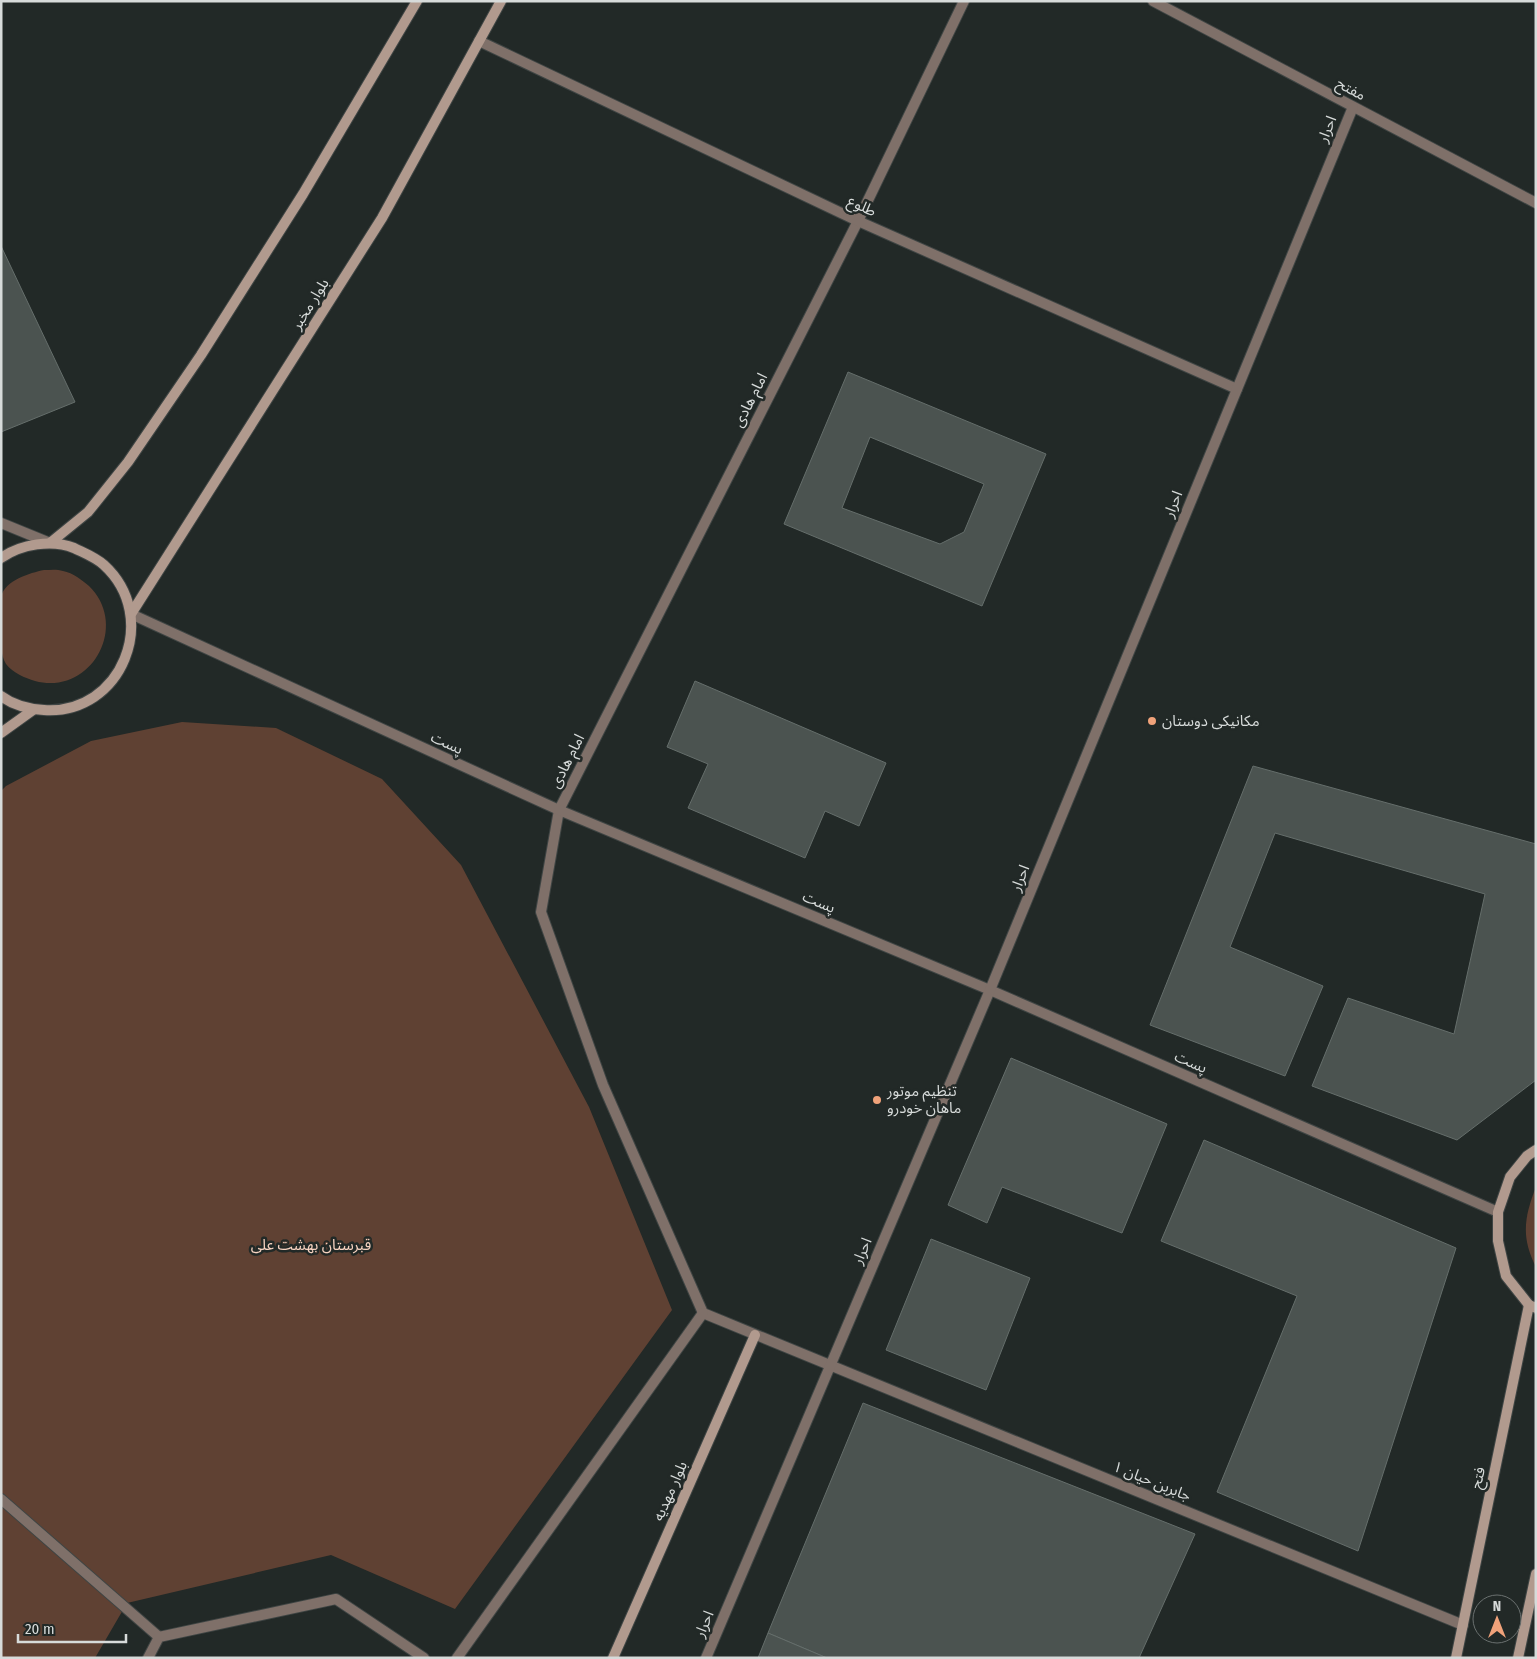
<svg xmlns="http://www.w3.org/2000/svg" width="1537" height="1659" font-family="'Fira Sans Condensed','Noto Sans Arabic',sans-serif">
  <style>
    .green { fill: #5f4133 }
    .building { fill: #4b5350; stroke: #656e6b; fill-rule: evenodd }
    .lines { fill: none; stroke-linecap: round; stroke-linejoin: round }
    .street-casing { stroke: #3f4544; stroke-width: 12 }
    .secondary-casing { stroke: #3f4544; stroke-width: 12 }
    .street { stroke: #7f7069; stroke-width: 10 }
    .secondary { stroke: #b19a8e; stroke-width: 10 }
    .poi-dot { fill: #f0a27a; stroke: #222927; stroke-width: 2 }
    .labels { text-anchor: middle; dominant-baseline: central; stroke-width: 5; stroke-linejoin: round; paint-order: stroke }
    .street-label { font-size: 15px; fill: #d7dbda; stroke: #222927 }
    .poi-label { font-size: 15px; fill: #d7dbda; stroke: #222927; text-anchor: start }
    .park-label { font-size: 15px; fill: #f7d3c1; stroke: #222927 }
  </style>
  <rect width="100%" height="100%" fill="#222927"/>
  <g class="green">
    <path d="M44 570C50 570 57 569 63 571 73 573 82 580 89 586 130 626 91 696 35 681 25 678 13 673 6 664 0 654 1 643 1 631 1 621 0 607 1 597 5 580 30 573 44 570Z"/>
    <polygon points="182,722 276,728 382,779 461,865 589,1107 672,1310 455,1609 331,1555 127,1603 95,1658 1,1658 1,791 6,786 91,741"/>
    <path d="M1536 1187V1267C1521 1238 1524 1217 1536 1187Z"/>
  </g>
  <g class="building">
    <polygon points="1,246 75,402 1,432"/>
    <path d="M848 372 1046 454 982 606 784 524ZM870 437 984 484 964 532 940 544 842 508Z"/>
    <polygon points="695,681 886,763 859,826 825,811 805,858 688,808 708,764 667,747"/>
    <polygon points="1253,766 1536,844 1536,1080 1457,1140 1312,1086 1348,998 1454,1034 1485,894 1275,833 1230,947 1323,986 1285,1076 1150,1025"/>
    <polygon points="1011,1058 1167,1124 1122,1233 1002,1187 987,1223 948,1205"/>
    <polygon points="1204,1140 1456,1248 1358,1551 1217,1492 1297,1296 1161,1241"/>
    <polygon points="931,1239 1030,1278 986,1390 886,1350"/>
    <polygon points="863,1403 1195,1534 1139,1658 827,1658 768,1633"/>
    <polygon points="768,1633 827,1658 758,1658"/>
  </g>
  <g class="lines">
    <defs>
      <g id="street">
        <polyline points="964,1 858,221 559,810 541,912 603,1085 703,1313 1463,1625"/>
        <polyline points="1153,1 1536,203"/>
        <polyline points="479,41 858,221 1237,389"/>
        <polyline points="1,523 50,543"/>
        <polyline points="131,614 559,810 990,990 1498,1212"/>
        <polyline points="1,1499 159,1637"/>
        <polyline points="148,1658 159,1637 336,1599 424,1658"/>
        <polyline points="457,1658 703,1313"/>
        <polyline points="706,1658 990,990 1353,107"/>
      </g>
      <g id="secondary">
        <polyline points="50,543 88,512 128,462 201,355 303,194 417,1"/>
        <path d="M1 558C21 544 52 539 74 548 84 553 95 557 104 565 161 617 122 715 44 710 29 709 13 705 1 696"/>
        <polyline points="131,614 382,218 501,1"/>
        <polyline points="1,733 33,710"/>
        <polyline points="1536,1150 1527,1156 1510,1177 1498,1212 1498,1241 1506,1276 1529,1305 1536,1308"/>
        <polyline points="613,1658 755,1335"/>
        <polyline points="1456,1658 1529,1305"/>
        <polyline points="1518,1658 1536,1574"/>
      </g>
    </defs>
    <use href="#street" class="street-casing"/>
    <use href="#secondary" class="secondary-casing"/>
    <use href="#street" class="street"/>
    <use href="#secondary" class="secondary"/>
  </g>
  <g class="poi-dot">
    <circle cx="1152" cy="721" r="5"/>
    <circle cx="877" cy="1100" r="5"/>
  </g>
  <g class="labels">
    <g class="street-label">
      <text transform="translate(1351 89) rotate(28)">مفتح</text>
      <text transform="translate(1327 129) rotate(-68)">احرار</text>
      <text transform="translate(862 206) rotate(25)">طلوع</text>
      <text transform="translate(310 304) rotate(-58)">بلوار مخبر</text>
      <text transform="translate(750 400) rotate(-63)">امام هادی</text>
      <text transform="translate(1173 504) rotate(-68)">احرار</text>
      <text transform="translate(447 743) rotate(25)">پست</text>
      <text transform="translate(567 761) rotate(-63)">امام هادی</text>
      <text transform="translate(1020 878) rotate(-68)">احرار</text>
      <text transform="translate(819 902) rotate(23)">پست</text>
      <text transform="translate(1191 1062) rotate(24)">پست</text>
      <text transform="translate(862 1251) rotate(-67)">احرار</text>
      <text transform="translate(1478 1478) rotate(-78)">فتح</text>
      <text transform="translate(1152 1481) rotate(22)">جابربن حیان ۱</text>
      <text transform="translate(670 1491) rotate(-66)">بلوار مهدیه</text>
      <text transform="translate(704 1624) rotate(-67)">احرار</text>
    </g>
    <g class="poi-label">
      <text x="1162" y="721">مکانیکی دوستان</text>
      <text x="887" y="1091">تنظیم موتور<tspan x="887" dy="17">ماهان خودرو</tspan></text>
    </g>
    <g class="park-label">
      <text x="311" y="1245">قبرستان بهشت علی</text>
    </g>
  </g>
  <rect width="1537" height="1659" fill="none" stroke="#d7dbda" stroke-width="5"/>
  <g transform="translate(1497 1619)"><circle r="24" fill="#222927" stroke="#6a706f"/>
  <path d="M0-4L9 19L0 12L-9 19Z" fill="#f0a27a"/>
  <text y="-8" font-size="14" font-weight="bold" text-anchor="middle" fill="#d7dbda">N</text>
  </g>
  <path d="M18 1634v8h108v-8" fill="none" stroke="#d7dbda" stroke-width="2.5"/>
  <text x="25" y="1634" font-size="15" fill="#d7dbda" stroke="#222927" stroke-width="4" paint-order="stroke">20 m</text>
</svg>
